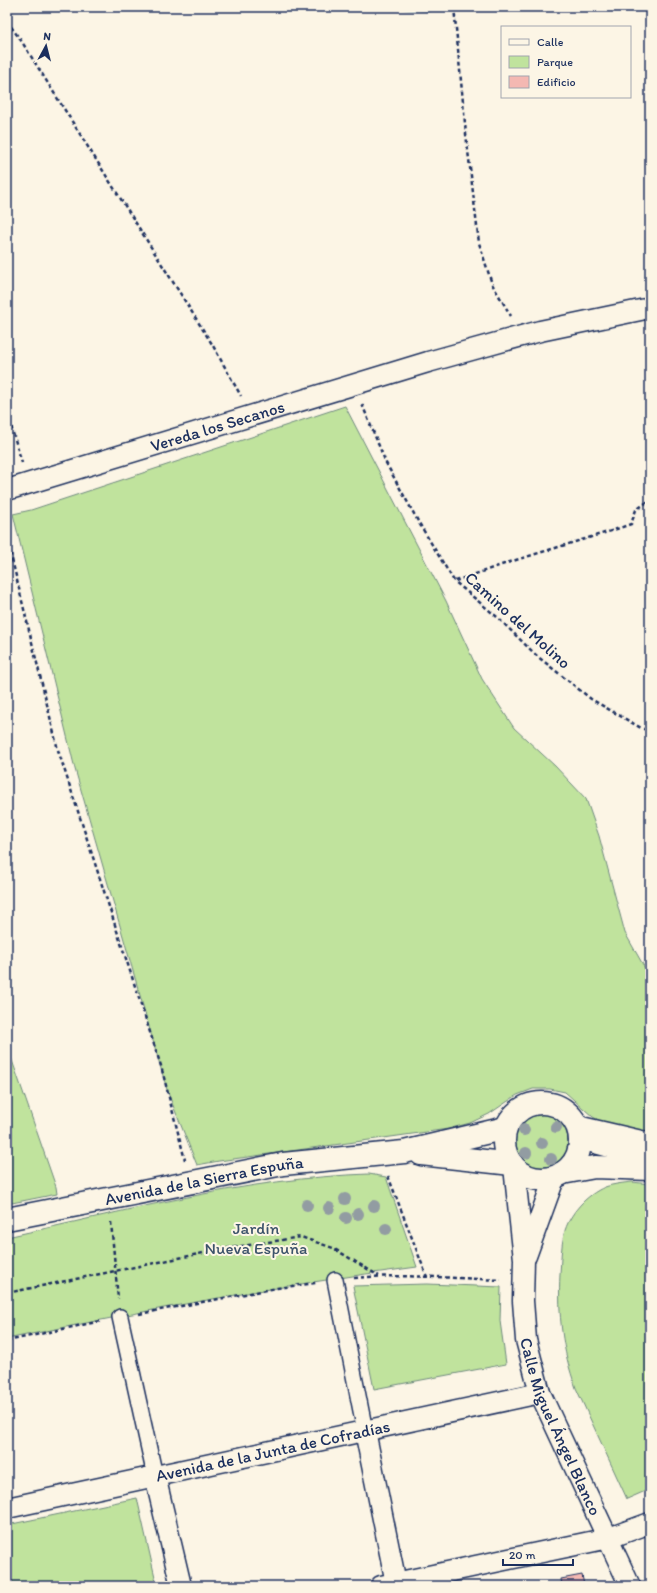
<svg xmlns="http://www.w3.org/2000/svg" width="657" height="1593" font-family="Itim,sans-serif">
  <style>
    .green { fill: #c0e39d; stroke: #6e897e }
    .water { fill: #84d3df; stroke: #5a91ab }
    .building { fill: #f4b8b2; stroke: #1b2f5e }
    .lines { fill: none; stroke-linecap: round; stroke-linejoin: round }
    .pedestrian-casing { stroke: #1b2f5e; stroke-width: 18 }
    .minor-casing { stroke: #1b2f5e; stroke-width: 23 }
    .primary-casing { stroke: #1b2f5e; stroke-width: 25 }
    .path { stroke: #1b2f5e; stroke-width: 2.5; stroke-dasharray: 4 3; stroke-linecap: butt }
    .pedestrian { stroke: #fcf5e5; stroke-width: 15 }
    .minor { stroke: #fcf5e5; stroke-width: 20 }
    .primary { stroke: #fcf5e5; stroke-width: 22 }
    .tree { fill: #929ca2 }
    .labels { text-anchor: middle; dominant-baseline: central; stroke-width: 4; stroke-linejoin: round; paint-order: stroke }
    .street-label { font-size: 17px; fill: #1b2f5e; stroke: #fcf5e5 }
    .park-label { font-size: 17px; fill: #3c536b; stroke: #fcf5e5 }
  </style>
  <rect width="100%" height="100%" fill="#fcf5e5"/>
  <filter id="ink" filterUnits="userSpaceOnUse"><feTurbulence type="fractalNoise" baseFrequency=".025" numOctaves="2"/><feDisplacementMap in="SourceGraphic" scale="8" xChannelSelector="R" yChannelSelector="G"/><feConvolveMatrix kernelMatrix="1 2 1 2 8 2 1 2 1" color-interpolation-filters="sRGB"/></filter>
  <g filter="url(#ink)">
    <g class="green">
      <polygon points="345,406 446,601 482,679 514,728 555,766 586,799 599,836 625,933 650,977 650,1133 606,1124 593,1117 565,1092 550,1089 533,1089 517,1095 489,1114 470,1123 448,1129 219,1161 197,1165 168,1093 75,769 13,514 31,510"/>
      <polygon points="7,1046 56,1187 57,1194 7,1204"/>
      <circle cx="541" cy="1141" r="27"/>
      <path d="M369 1174 386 1177 417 1267C279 1285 143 1311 7 1339V1237C126 1211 247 1178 369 1174Z"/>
      <path d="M632 1182 650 1184V1489L627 1499 576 1388C562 1350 558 1314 560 1274 561 1261 561 1247 564 1234 569 1214 586 1195 605 1187 613 1184 623 1183 632 1182Z"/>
      <polygon points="427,1284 501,1287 500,1321 506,1364 374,1389 353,1286"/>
      <polygon points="137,1498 157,1586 7,1586 7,1525"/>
    </g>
    <polygon class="water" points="384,7 433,7 430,11"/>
    <polygon class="building" points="582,1575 584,1585 562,1586 561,1579"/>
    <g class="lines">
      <defs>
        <g id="pedestrian">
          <polyline points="335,1280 365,1431"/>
          <polyline points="120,1317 155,1476"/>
        </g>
        <g id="minor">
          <path id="s1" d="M7 490 428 362 540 331 650 308"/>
          <polyline points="577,1126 650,1143"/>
          <path id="s2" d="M514 1167 524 1259 523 1301 526 1340 540 1393 630 1586"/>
          <polyline points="526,1256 555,1176"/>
          <polyline points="365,1431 396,1583"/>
          <polyline points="155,1476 181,1586"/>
          <path id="s3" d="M7 1508 540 1393"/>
          <polyline points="381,1586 609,1538 650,1523"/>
        </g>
        <g id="primary">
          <circle cx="542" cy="1141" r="38"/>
          <polyline points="580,1138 650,1157"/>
          <polyline points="421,1154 512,1164"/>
          <polyline points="562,1173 595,1167 650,1169"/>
          <path id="s4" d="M7 1219 283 1164 404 1152 506 1128"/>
        </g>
      </defs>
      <use href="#pedestrian" class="pedestrian-casing"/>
      <use href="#minor" class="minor-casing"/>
      <use href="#primary" class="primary-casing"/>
      <g class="path">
        <polyline points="454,7 466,134 479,243 492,284 511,316"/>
        <polyline points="7,21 22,42 212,344 241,396"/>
        <polyline points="362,404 386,463 419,523 454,581 496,616 537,656 591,699 641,728 650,731"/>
        <polyline points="7,413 22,463"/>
        <polyline points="7,539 58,750 161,1066 185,1160"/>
        <polyline points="455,581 516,560 611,531 631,524 636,510 650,500"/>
        <polyline points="388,1176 427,1277"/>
        <polyline points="111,1222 118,1299"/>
        <path d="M354 1278C403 1274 452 1278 501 1280"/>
        <polyline points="7,1293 223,1249 301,1237 333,1248 379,1276"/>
        <polyline points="139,1314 277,1288 316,1283"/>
        <polyline points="7,1341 101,1321"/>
      </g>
      <use href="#pedestrian" class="pedestrian"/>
      <use href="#minor" class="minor"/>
      <use href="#primary" class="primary"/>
    </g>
    <g class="tree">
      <circle cx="556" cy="1127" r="6"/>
      <circle cx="524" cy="1130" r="6"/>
      <circle cx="542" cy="1143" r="6"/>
      <circle cx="526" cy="1153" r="6"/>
      <circle cx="551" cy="1159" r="6"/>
      <circle cx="345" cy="1199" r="6"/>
      <circle cx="307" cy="1205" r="6"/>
      <circle cx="374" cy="1206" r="6"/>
      <circle cx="329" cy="1208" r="6"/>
      <circle cx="358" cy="1214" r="6"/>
      <circle cx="346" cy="1218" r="6"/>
      <circle cx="386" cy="1229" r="6"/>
    </g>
  </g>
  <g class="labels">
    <g class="street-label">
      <text stroke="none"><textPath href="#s1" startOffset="220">Vereda los Secanos</textPath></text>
      <text transform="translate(518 620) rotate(42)">Camino del Molino</text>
      <text stroke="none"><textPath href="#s4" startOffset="201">Avenida de la Sierra Espuña</textPath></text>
      <text stroke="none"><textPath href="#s2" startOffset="267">Calle Miguel Ángel Blanco</textPath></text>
      <text stroke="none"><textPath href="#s3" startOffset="272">Avenida de la Junta de Cofradías</textPath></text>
    </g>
    <g class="park-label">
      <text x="256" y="1228">Jardín<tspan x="256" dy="20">Nueva Espuña</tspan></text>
    </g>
  </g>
  <rect width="657" height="1593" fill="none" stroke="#fcf5e5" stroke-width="24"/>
  <rect x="12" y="12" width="633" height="1569" fill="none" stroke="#1b2f5e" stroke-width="1.5" filter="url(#ink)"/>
  <rect x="501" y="26" width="130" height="72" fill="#fcf5e5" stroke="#a2a6af"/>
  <rect x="509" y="39" width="20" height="6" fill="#fcf5e5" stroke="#a2a6af"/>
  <text x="537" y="46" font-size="12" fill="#1b2f5e">Calle</text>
  <rect x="509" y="56" width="20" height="12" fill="#c0e39d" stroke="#a2a6af"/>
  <text x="537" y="66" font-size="12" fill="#1b2f5e">Parque</text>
  <rect x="509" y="76" width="20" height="12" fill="#f4b8b2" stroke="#a2a6af"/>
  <text x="537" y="86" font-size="12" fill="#1b2f5e">Edificio</text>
  <g transform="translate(46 46) rotate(7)" stroke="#fcf5e5" stroke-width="3" paint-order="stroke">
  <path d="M0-3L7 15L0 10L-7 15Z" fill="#1b2f5e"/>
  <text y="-6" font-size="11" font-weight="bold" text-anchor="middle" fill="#1b2f5e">N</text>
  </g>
  <path d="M503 1559v6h70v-6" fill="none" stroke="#1b2f5e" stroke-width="2"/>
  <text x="509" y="1559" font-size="12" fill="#1b2f5e" stroke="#fcf5e5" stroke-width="3" paint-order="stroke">20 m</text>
</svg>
